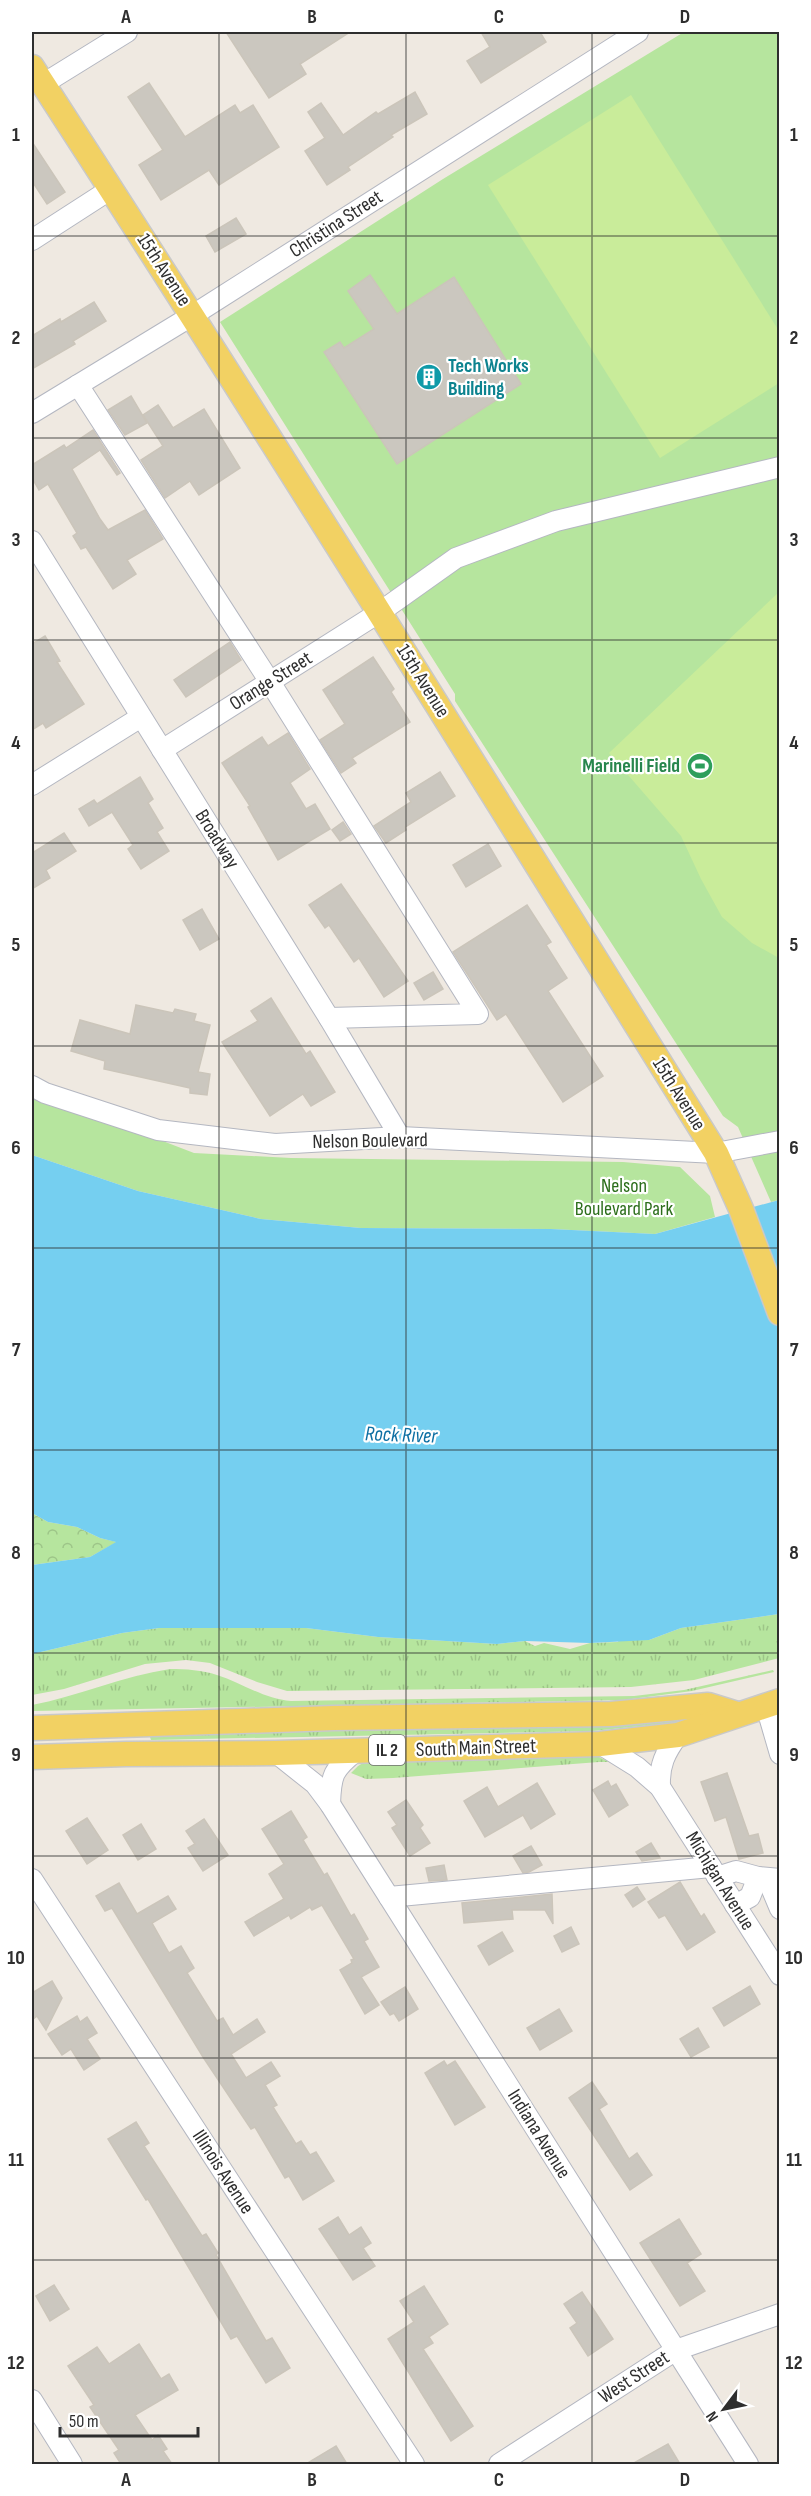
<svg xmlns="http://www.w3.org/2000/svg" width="811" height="2496" font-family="'Sofia Sans Condensed',sans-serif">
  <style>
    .grass { fill: url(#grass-tufts) }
    .forest { fill: url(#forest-crowns) }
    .park { fill: #b6e59e }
    .pitch { fill: #c9ec9a }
    .water { fill: #75cff0 }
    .building { fill: #cbc7bf; stroke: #cbc5ba; stroke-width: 1.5 }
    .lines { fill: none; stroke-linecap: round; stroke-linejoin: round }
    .minor-casing { stroke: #b4b7c1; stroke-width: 22 }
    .major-casing { stroke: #c9c9c9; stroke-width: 27 }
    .minor { stroke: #fff; stroke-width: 20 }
    .major { stroke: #f2d163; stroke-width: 24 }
    .grid { fill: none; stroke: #2e2e2e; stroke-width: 1.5; stroke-opacity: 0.55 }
    .labels { text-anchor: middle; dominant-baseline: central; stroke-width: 4.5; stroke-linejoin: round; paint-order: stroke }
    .shield { fill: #fff; stroke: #6d6d6d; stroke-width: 1.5 }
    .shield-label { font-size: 18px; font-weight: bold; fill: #2e2e2e }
    .street-label { font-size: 20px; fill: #2e2e2e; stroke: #fff }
    .culture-label { font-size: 20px; font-weight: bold; fill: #0d838f; stroke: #fff; text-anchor: start }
    .leisure-label { font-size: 20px; font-weight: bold; fill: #27864d; stroke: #fff; text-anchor: end }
    .park-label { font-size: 20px; fill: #2c6e1b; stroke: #fff }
    .water-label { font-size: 21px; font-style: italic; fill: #0d6fa3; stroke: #fff }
    .neatline { fill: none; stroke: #2e2e2e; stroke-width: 2 }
    .grid-label { font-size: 20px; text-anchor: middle; font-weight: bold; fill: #2e2e2e }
  </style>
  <defs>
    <pattern id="grass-tufts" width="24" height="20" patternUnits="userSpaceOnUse" patternTransform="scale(1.5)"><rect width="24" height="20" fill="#b6e59e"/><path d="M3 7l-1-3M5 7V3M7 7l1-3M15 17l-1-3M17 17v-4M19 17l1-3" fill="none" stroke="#9dc588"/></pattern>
    <pattern id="forest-crowns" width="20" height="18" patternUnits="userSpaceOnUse" patternTransform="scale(1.5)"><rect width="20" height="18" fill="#b6e59e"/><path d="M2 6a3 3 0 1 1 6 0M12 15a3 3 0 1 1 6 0" fill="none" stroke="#9dc588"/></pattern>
  </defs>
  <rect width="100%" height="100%" fill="#efe9e1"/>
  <g class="grass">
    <polygon points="779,1614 779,1658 694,1680 631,1687 287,1691 257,1682 210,1663 186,1660 145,1664 64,1689 32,1695 32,1654 122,1633 159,1628 306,1628 378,1637 497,1644 525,1641 535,1646 544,1643 570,1649 590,1643 618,1642 620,1637 649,1640 681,1628"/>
    <path d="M170 1669C186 1669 202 1670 217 1675 242 1683 264 1699 291 1701L634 1696 684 1690 773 1670 774 1672 692 1691 624 1700 32 1711V1705C79 1696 123 1676 170 1669Z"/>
    <polygon points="679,1718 680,1722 593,1731 151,1740 150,1737 176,1733"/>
    <polygon points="595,1755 617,1766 609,1762 599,1762 393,1778 366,1779 351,1773 358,1766 368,1760"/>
  </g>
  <polygon class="forest" points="32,1513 48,1522 77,1527 100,1538 117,1542 90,1557 32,1565"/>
  <g class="park">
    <polygon points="684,32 779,32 779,1200 771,1202 738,1127 723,1116 455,701 455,694 220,322 443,179"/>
    <polygon points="32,1099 108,1120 194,1153 291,1158 623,1162 680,1167 710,1196 715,1217 655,1234 551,1229 361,1228 261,1219 138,1191 32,1155"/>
  </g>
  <g class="pitch">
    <polygon points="631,95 779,331 779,383 660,458 488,185"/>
    <polygon points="779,592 779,958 752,943 722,917 701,879 681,836 609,753"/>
  </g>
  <polygon class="water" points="32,1155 138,1191 261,1219 361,1228 551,1229 655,1234 779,1200 779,1614 681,1628 649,1640 590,1643 525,1641 497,1644 378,1637 306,1628 159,1628 122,1633 32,1654 32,1565 90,1557 116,1542 100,1538 77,1527 48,1522 32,1513"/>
  <g class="building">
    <polygon points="226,32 350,32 300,64 306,74 269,98"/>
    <polygon points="481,32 540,32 546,42 481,83 467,61 490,47"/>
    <polygon points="149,83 185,137 235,105 240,113 253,105 279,147 219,185 209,170 161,200 139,165 163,150 128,97"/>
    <polygon points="415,92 427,114 391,135 393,137 348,167 350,170 327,185 305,151 325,138 308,112 321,103 343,135 376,112 378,114"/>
    <polygon points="32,142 65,192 47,204 32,181"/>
    <polygon points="236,218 246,234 215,252 206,236"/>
    <polygon points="370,275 397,314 454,277 521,384 397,464 324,352 340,342 344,348 374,329 348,291"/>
    <polygon points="94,302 106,321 73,341 75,344 32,369 32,336 60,319 61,322"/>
    <polygon points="131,396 147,423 125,435 108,410"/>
    <polygon points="158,405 173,428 204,409 240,468 199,495 190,481 165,498 141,460 163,446 143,415"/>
    <polygon points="93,430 120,473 117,475 100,450 72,469 100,519 108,530 145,510 163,539 127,560 136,574 113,589 86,547 81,549 73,536 77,533 48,484 39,490 32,478 32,465 64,445 66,448"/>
    <polygon points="45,636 60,661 57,662 84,704 46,728 43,723 32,730 32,644"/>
    <polygon points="230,642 241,660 186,697 174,680"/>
    <polygon points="373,657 394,689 391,692 410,722 352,758 356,763 341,773 320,740 345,724 323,690"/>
    <polygon points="288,733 310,769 290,783 306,809 315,804 330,829 278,860 248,807 250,806 222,763 262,737 268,746"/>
    <polygon points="440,772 455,796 405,827 406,830 386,843 374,826 411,802 406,793"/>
    <polygon points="140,777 153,799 148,803 163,828 157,832 169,851 141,869 128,849 133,845 112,812 89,826 79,809 94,800 97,804"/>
    <polygon points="343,822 351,834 340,841 332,830"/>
    <polygon points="64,833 76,851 46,870 50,878 32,889 32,848 34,852"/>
    <polygon points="488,844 501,866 466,887 453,865"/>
    <polygon points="341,884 408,981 384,997 359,958 354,962 329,925 325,928 309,905"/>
    <polygon points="527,905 551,942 546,945 567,978 548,991 603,1076 563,1102 506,1014 497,1020 453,952"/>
    <polygon points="202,909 219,939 200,950 183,920"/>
    <polygon points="433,972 443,989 424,1000 414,983"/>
    <polygon points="271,998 306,1054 310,1051 335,1092 311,1106 303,1094 270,1116 222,1042 258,1021 251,1011"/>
    <polygon points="136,1005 173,1013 175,1009 196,1014 194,1021 210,1025 198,1072 210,1074 207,1095 190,1093 190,1088 104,1069 105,1061 71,1051 80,1020 130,1034"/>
    <polygon points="727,1773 749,1836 758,1834 763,1853 739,1859 726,1817 715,1821 701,1782"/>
    <polygon points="608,1781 611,1787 616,1784 628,1805 609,1817 593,1790"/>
    <polygon points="537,1783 555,1814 531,1829 523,1815 485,1837 464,1801 487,1787 498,1807"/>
    <polygon points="406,1800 423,1825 420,1828 430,1843 410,1856 392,1828 397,1825 388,1812"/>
    <polygon points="291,1811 307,1837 303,1840 324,1875 327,1873 351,1916 354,1914 368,1939 364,1941 379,1967 361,1977 379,2005 365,2014 340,1970 352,1963 351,1960 354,1959 322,1905 312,1910 310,1907 291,1919 289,1915 254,1936 245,1922 284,1899 269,1874 284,1864 262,1829"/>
    <polygon points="87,1818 108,1850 87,1864 66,1831"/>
    <polygon points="204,1819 228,1855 203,1871 188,1848 195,1844 186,1831"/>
    <polygon points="141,1824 156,1849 138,1860 123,1835"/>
    <polygon points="651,1843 660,1858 642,1861 636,1852"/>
    <polygon points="531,1846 542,1865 529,1872 523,1873 513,1856"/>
    <polygon points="444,1865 447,1880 429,1881 426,1868"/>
    <polygon points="680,1882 701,1917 704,1914 715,1932 687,1950 665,1915 659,1918 648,1902"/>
    <polygon points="119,1883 137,1914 168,1896 176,1909 152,1923 169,1953 181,1946 194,1968 187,1973 217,2021 223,2018 233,2035 257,2019 265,2032 231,2054 246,2078 271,2062 280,2076 265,2085 277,2105 273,2107 296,2144 301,2141 310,2155 316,2152 334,2181 303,2200 289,2176 285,2178 255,2127 251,2129 203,2057 112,1908 105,1911 96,1896"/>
    <polygon points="637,1887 645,1899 633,1907 625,1895"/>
    <polygon points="552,1894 553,1924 545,1910 512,1910 513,1919 464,1923 462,1903"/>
    <polygon points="571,1927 579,1944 562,1952 554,1936"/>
    <polygon points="502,1932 513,1951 489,1965 478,1946"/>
    <polygon points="52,1981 62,1998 46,2030 37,2016 32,2020 32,1993"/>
    <polygon points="750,1986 760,2004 724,2026 713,2008"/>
    <polygon points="405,1987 418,2009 399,2021 394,2013 390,2015 381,2002"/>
    <polygon points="559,2009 572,2031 540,2050 527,2028"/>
    <polygon points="77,2016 80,2022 87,2017 97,2033 87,2039 100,2059 84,2070 71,2049 62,2055 48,2034"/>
    <polygon points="698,2028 709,2047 691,2057 680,2039"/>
    <polygon points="444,2061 447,2066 455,2061 485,2107 455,2125 425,2073"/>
    <polygon points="592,2082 607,2104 599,2109 629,2159 637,2153 652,2175 630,2190 569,2098"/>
    <polygon points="136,2122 149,2143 144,2146 202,2236 206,2234 218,2253 216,2255 266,2341 272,2338 290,2368 266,2383 237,2336 231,2339 148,2199 146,2200 108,2139"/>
    <polygon points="338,2217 349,2235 361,2227 371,2243 363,2248 375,2266 353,2280 319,2229"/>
    <polygon points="679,2219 701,2254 687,2263 705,2291 680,2306 640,2243"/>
    <polygon points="54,2285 69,2309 50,2321 36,2296"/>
    <polygon points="424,2286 448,2324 429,2337 433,2343 423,2349 473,2426 451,2441 388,2339 414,2322 400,2301"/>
    <polygon points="582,2292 613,2339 588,2356 570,2328 577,2323 564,2304"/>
    <polygon points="139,2344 161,2379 169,2374 178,2390 135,2415 152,2440 158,2435 167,2449 163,2451 172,2464 121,2464 114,2453 119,2450 90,2407 94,2405 68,2366 97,2347 109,2364"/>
    <polygon points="668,2444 680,2464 632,2464"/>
    <polygon points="336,2446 347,2464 306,2464"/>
  </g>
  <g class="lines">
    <defs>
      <g id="minor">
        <polyline points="43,84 127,32"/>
        <polyline points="32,240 111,189"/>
        <polyline points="78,385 270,682 478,1014 329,1018"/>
        <polyline points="32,413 193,315 638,32"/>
        <polyline points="32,541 329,1018 400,1137"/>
        <polyline points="162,750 380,612 456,558 556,521 780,467"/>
        <polyline points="32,785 141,717"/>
        <polyline points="32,1086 45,1093 158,1130 275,1144 400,1137 716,1153 780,1141"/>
        <polyline points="766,1706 780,1754"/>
        <polyline points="600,1744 637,1767 660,1787 780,1975"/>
        <polyline points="276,1753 315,1784 330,1804 748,2464"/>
        <path d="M660 1787C659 1765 665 1753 678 1735"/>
        <path d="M330 1804C331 1775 333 1769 356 1751"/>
        <polyline points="717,1877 736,1871 758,1877 780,1879"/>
        <polyline points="767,1878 780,1909"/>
        <polyline points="32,1879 414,2464"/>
        <polyline points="389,1897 711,1867"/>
        <polyline points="735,1905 750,1897 758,1877"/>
        <polyline points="32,2400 72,2464"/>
        <polyline points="499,2464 676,2350 780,2314"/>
      </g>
      <g id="major">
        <path d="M32 67C265 426 490 789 716 1153L741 1209 780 1313"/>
        <polyline points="32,1728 334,1718 611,1714 708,1705 737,1714"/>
        <polyline points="32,1757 126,1754 276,1753 600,1744 678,1735 780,1701"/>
      </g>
    </defs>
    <use href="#minor" class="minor-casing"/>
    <use href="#major" class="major-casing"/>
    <use href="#minor" class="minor"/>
    <use href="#major" class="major"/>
  </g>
  <path class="grid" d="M219 32V2464M406 32V2464M592 32V2464M32 236H780M32 438H780M32 640H780M32 843H780M32 1046H780M32 1248H780M32 1450H780M32 1653H780M32 1856H780M32 2058H780M32 2260H780"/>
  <defs>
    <symbol id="building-disc" viewBox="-11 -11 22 22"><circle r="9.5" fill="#0f9aa8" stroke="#fff"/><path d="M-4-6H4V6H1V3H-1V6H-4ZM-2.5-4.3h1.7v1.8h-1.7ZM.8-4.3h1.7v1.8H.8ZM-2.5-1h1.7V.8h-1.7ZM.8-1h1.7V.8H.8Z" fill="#fff"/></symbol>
    <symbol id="stadium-disc" viewBox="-11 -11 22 22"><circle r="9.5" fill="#2e9e5b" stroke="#fff"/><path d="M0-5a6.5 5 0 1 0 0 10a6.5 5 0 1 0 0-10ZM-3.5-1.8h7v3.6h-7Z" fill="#fff"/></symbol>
  </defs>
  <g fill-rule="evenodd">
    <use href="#building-disc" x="414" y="362" width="30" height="30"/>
    <use href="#stadium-disc" x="685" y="751" width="30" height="30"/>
  </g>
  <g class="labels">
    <rect class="shield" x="369" y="1735" width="36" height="30" rx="4.5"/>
    <g class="shield-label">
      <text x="387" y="1750">IL 2</text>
    </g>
    <g class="street-label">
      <text transform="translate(336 224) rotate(-33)">Christina Street</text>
      <text transform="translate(164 270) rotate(57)">15th Avenue</text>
      <text transform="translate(271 681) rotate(-32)">Orange Street</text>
      <text transform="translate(423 681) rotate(58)">15th Avenue</text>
      <text transform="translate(217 839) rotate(58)">Broadway</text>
      <text transform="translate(679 1094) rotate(58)">15th Avenue</text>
      <text transform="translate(370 1141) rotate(-1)">Nelson Boulevard</text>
      <text transform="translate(476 1748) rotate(-2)">South Main Street</text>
      <text transform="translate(720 1881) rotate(58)">Michigan Avenue</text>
      <text transform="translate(539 2134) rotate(58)">Indiana Avenue</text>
      <text transform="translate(223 2172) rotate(57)">Illinois Avenue</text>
      <text transform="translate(634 2377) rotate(-33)">West Street</text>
    </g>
    <g class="culture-label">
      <text x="448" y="366">Tech Works<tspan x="448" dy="23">Building</tspan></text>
    </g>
    <g class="leisure-label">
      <text x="680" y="766">Marinelli Field</text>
    </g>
    <g class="park-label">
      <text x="624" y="1186">Nelson<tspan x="624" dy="23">Boulevard Park</tspan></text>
    </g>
    <g class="water-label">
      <text transform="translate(401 1435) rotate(2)">Rock River</text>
    </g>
  </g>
  <rect width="811" height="2496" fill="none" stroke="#ffffff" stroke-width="66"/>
  <g transform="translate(724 2409) rotate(238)" stroke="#ffffff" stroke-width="4.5" paint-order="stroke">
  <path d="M0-4.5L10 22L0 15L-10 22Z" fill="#2e2e2e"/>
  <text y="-9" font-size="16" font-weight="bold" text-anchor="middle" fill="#2e2e2e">N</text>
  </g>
  <path d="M60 2427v9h138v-9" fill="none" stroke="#2e2e2e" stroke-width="3"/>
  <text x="69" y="2427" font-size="18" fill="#2e2e2e" stroke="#ffffff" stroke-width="4.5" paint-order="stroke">50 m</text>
  <rect x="33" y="33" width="745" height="2430" class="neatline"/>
  <g class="grid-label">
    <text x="126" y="23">A</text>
    <text x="312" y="23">B</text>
    <text x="499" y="23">C</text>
    <text x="685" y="23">D</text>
    <text x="16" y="141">1</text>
    <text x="794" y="141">1</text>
    <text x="16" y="344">2</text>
    <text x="794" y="344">2</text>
    <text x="16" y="546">3</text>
    <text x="794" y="546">3</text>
    <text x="16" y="749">4</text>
    <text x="794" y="749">4</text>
    <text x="16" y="951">5</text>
    <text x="794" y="951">5</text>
    <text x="16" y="1154">6</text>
    <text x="794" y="1154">6</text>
    <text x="16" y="1356">7</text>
    <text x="794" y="1356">7</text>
    <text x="16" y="1559">8</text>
    <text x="794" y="1559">8</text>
    <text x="16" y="1761">9</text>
    <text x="794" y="1761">9</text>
    <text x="16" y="1964">10</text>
    <text x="794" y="1964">10</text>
    <text x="16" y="2166">11</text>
    <text x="794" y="2166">11</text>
    <text x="16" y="2369">12</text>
    <text x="794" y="2369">12</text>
    <text x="126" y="2486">A</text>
    <text x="312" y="2486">B</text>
    <text x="499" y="2486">C</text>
    <text x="685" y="2486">D</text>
  </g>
</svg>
